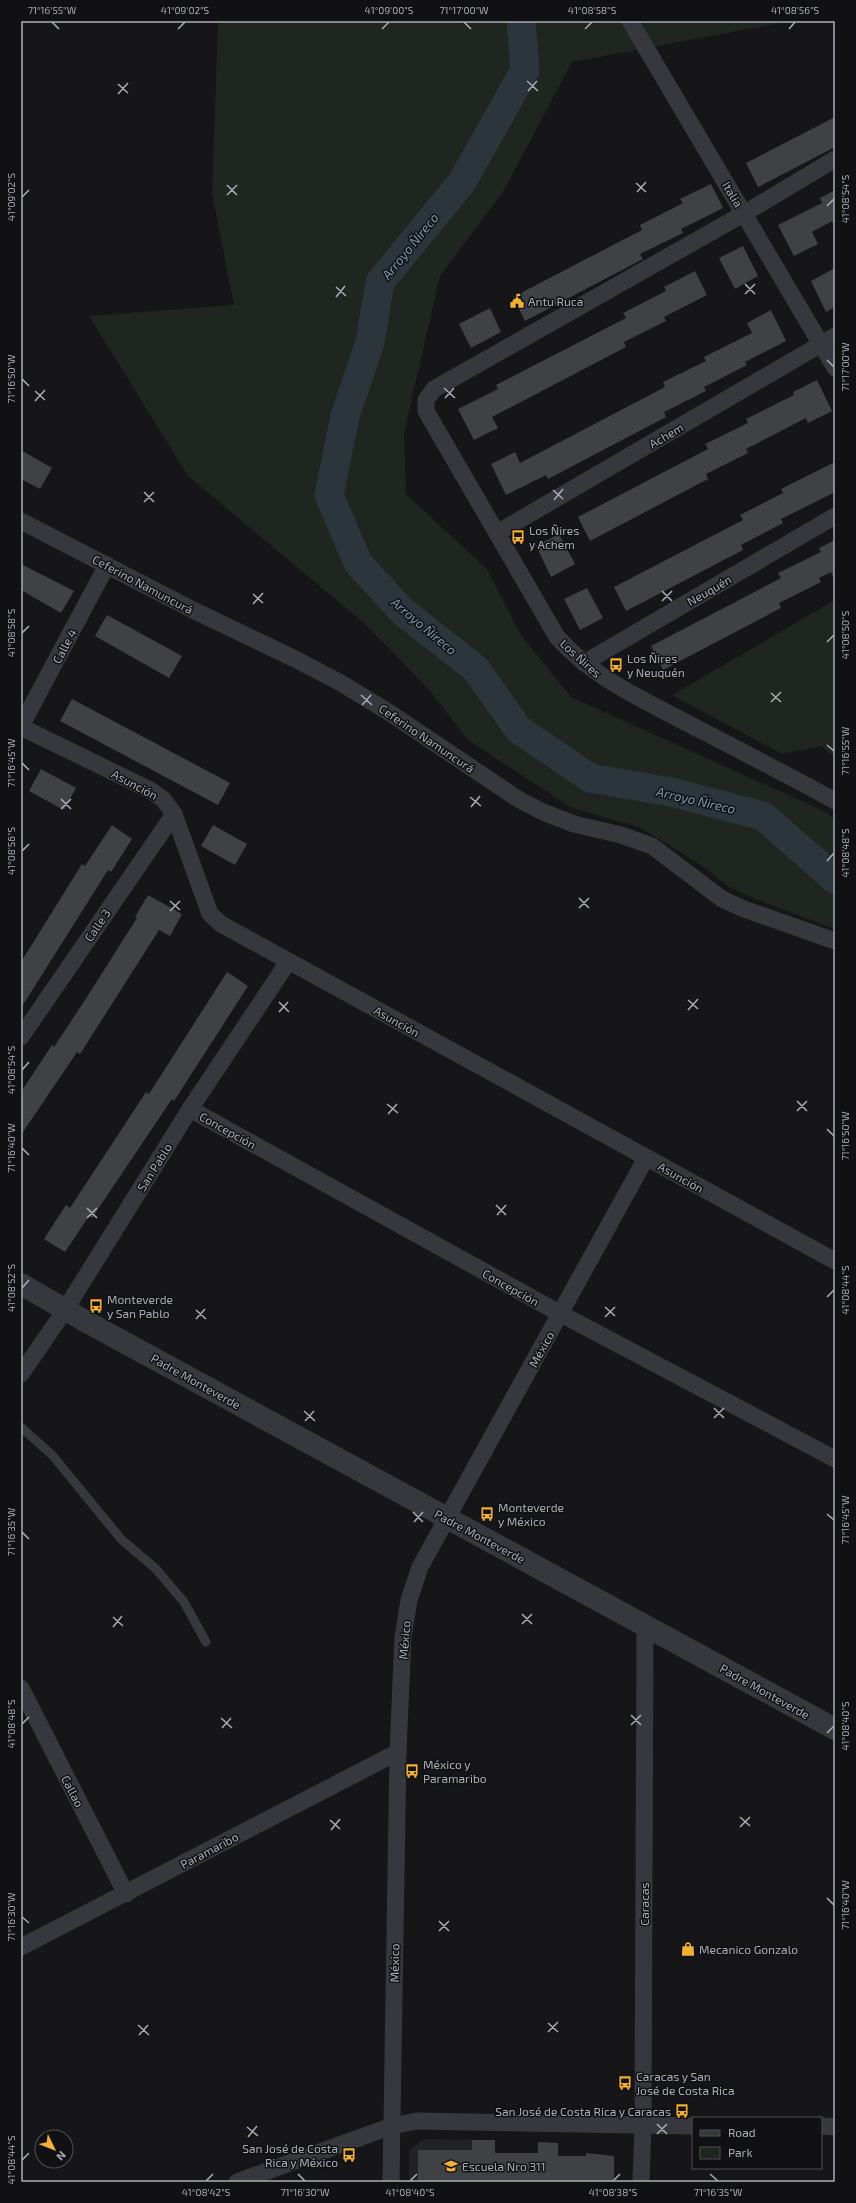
<svg xmlns="http://www.w3.org/2000/svg" width="856" height="2203" font-family="'Exo 2',sans-serif">
  <style>
    .built { fill: #222225 }
    .green { fill: #1e261f }
    .lines { fill: none; stroke-linecap: round; stroke-linejoin: round }
    .river { stroke: #2c353c; stroke-width: 29 }
    .building { fill: #404145 }
    .service { stroke: #37383d; stroke-width: 9 }
    .minor { stroke: #37383d; stroke-width: 17 }
    .tertiary { stroke: #37383d; stroke-width: 22 }
    .ticks { fill: none; stroke: #a8adb8; stroke-width: 1.5 }
    .labels { text-anchor: middle; dominant-baseline: central; stroke-width: 3; stroke-linejoin: round; paint-order: stroke }
    .street-label { font-size: 12px; fill: #a8adb8; stroke: #111113 }
    .poi-label { font-size: 12px; fill: #a8adb8; stroke: #111113; text-anchor: start }
    .water-label { font-size: 13px; font-style: italic; fill: #7f9bb3; stroke: #111113 }
    .neatline { fill: none; stroke: #a8adb8; stroke-width: 1.5 }
    .ticks-label { font-size: 10px; text-anchor: middle; fill: #a8adb8 }
  </style>
  <rect width="100%" height="100%" fill="#161618"/>
  <polygon class="built" points="424,2139 495,2140 491,2182 409,2182 409,2150"/>
  <g class="green">
    <polygon points="218,21 790,21 572,62 503,192 440,276 404,433 406,494 487,569 520,634 571,697 824,811 835,819 835,929 765,903 729,887 701,865 639,827 572,808 468,740 430,691 364,623 188,476 89,316 234,305 212,193"/>
    <polygon points="835,600 835,758 821,746 782,754 672,695"/>
  </g>
  <g class="lines">
    <polyline class="river" points="521,21 525,70 462,182 380,282 370,342 345,416 329,495 358,563 402,611 476,669 518,729 590,778 671,792 763,816 835,879"/>
  </g>
  <g class="building">
    <polygon points="835,117 835,147 758,187 746,163"/>
    <polygon points="711,184 723,208 681,229 683,233 640,254 643,259 525,321 513,297 642,230 640,225 683,203 680,199"/>
    <polygon points="835,190 835,228 832,221 812,232 818,244 794,256 778,225 822,203 820,198"/>
    <polygon points="743,246 758,276 735,289 719,258"/>
    <polygon points="835,268 835,307 826,312 811,281"/>
    <polygon points="695,271 707,295 664,317 666,321 624,342 626,347 492,417 498,428 474,440 458,409 498,389 496,385 626,318 623,313 666,291 664,287"/>
    <polygon points="490,308 501,332 471,348 459,324"/>
    <polygon points="771,310 786,341 745,362 747,365 704,387 706,391 664,412 666,417 548,479 546,475 506,495 491,464 515,452 520,463 665,387 663,382 706,361 704,357 752,333 747,323"/>
    <polygon points="817,380 832,411 808,423 806,418 746,449 748,453 706,474 708,479 590,541 578,517 708,449 705,444 748,423 746,419 794,395 793,392"/>
    <polygon points="21,450 52,468 40,489 21,479"/>
    <polygon points="835,462 835,492 781,519 783,523 741,545 743,550 626,611 614,587 743,520 740,515 783,493 781,489"/>
    <polygon points="559,534 575,564 551,577 536,546"/>
    <polygon points="835,540 835,580 831,572 819,578 821,582 779,603 781,608 663,670 651,646 781,578 778,573 821,552 819,548"/>
    <polygon points="21,564 74,591 61,613 21,590"/>
    <polygon points="587,588 603,618 580,630 564,599"/>
    <polygon points="107,615 182,656 169,678 95,636"/>
    <polygon points="72,699 230,783 218,805 60,721"/>
    <polygon points="41,769 76,788 64,810 29,791"/>
    <polygon points="112,825 132,839 111,872 108,870 21,1008 21,962 82,864 85,866"/>
    <polygon points="213,825 247,844 235,865 201,846"/>
    <polygon points="148,895 182,914 170,936 159,930 80,1054 77,1052 21,1135 21,1092 52,1045 54,1047 85,1000 137,918 135,917"/>
    <polygon points="227,972 248,986 174,1101 172,1099 92,1218 89,1216 65,1252 44,1239 66,1205 70,1208 146,1092 149,1094"/>
    <polygon points="472,2140 495,2140 495,2153 538,2153 538,2142 558,2143 558,2156 586,2156 586,2153 614,2156 614,2182 418,2182 418,2150 472,2150"/>
  </g>
  <g class="lines">
    <polyline class="service" points="21,1427 53,1456 121,1539 156,1569 184,1602 206,1642"/>
    <g class="minor">
      <polyline points="630,21 835,368"/>
      <path d="M835 159 745 213 434 389 426 400V411L557 637C593 677 638 697 685 722 735 748 786 774 835 801"/>
      <polyline points="21,521 193,610 295,659 341,683 390,713 518,799 543,812 574,824 621,835 652,846 722,899 744,909 835,941"/>
      <polyline points="497,533 835,336"/>
      <polyline points="584,663 835,516"/>
      <polyline points="21,726 107,565"/>
      <polyline points="21,727 150,790 163,799 174,814 210,914 221,924 835,1261"/>
      <polyline points="21,1037 174,814"/>
      <polyline points="190,1109 561,1314 835,1459"/>
      <polyline points="21,1374 65,1310 190,1109 288,962"/>
      <polyline points="21,1688 126,1894"/>
      <polyline points="21,1947 398,1752"/>
      <polyline points="821,2126 835,2127"/>
      <polyline points="237,2182 392,2126 417,2121 693,2126"/>
      <polyline points="391,2182 398,1752 403,1637 409,1600 420,1567 646,1158"/>
      <polyline points="641,2182 643,2126 645,1625"/>
    </g>
    <polyline class="tertiary" points="21,1284 85,1321 835,1729"/>
  </g>
  <path class="ticks" d="M52 22 59 29M464 22 471 29M178 29 185 22M382 29 389 22M585 29 592 22M789 29 795 22M527 81 538 91M118 84 128 93M528 91 537 81M118 94 128 83M636 183 646 192M227 185 237 195M637 192 646 182M227 195 237 185M22 197 29 190M827 206 834 199M745 284 755 294M336 287 346 296M745 294 755 284M336 297 345 286M827 360 834 367M22 379 29 386M444 388 455 398M35 391 45 400M445 398 454 388M35 401 45 390M553 490 563 499M144 492 154 502M554 500 563 489M144 502 154 492M662 591 672 601M253 594 263 603M662 601 672 591M253 604 263 593M22 633 29 626M827 642 834 635M771 693 781 702M361 695 372 705M771 702 781 692M362 705 371 695M827 745 834 751M22 763 29 770M470 797 481 806M61 799 71 809M471 807 480 796M61 809 71 799M22 851 29 844M827 861 834 853M579 898 589 908M170 901 180 910M579 908 589 898M170 911 180 901M688 1000 698 1009M279 1002 289 1012M688 1010 698 999M279 1012 288 1002M22 1070 29 1062M797 1101 807 1111M387 1104 398 1113M797 1111 807 1101M388 1114 397 1104M827 1129 834 1136M22 1148 29 1155M496 1205 506 1215M87 1208 97 1218M497 1215 506 1205M87 1218 97 1208M22 1288 29 1280M827 1297 834 1290M605 1307 615 1316M196 1310 206 1319M605 1317 615 1307M196 1319 205 1309M714 1408 724 1418M304 1411 315 1421M714 1418 724 1408M305 1421 314 1411M413 1512 423 1522M827 1514 834 1520M414 1522 423 1512M22 1532 29 1539M522 1614 532 1624M113 1617 123 1626M522 1624 532 1614M113 1627 122 1616M631 1715 641 1725M221 1718 232 1728M22 1724 29 1717M631 1725 641 1715M222 1728 231 1718M827 1733 834 1726M740 1817 750 1826M330 1820 340 1829M740 1827 750 1817M331 1830 340 1819M827 1898 834 1905M22 1917 29 1923M439 1921 449 1931M439 1931 449 1921M548 2023 558 2032M138 2025 149 2035M548 2032 558 2022M139 2035 148 2025M657 2124 667 2134M247 2127 258 2136M657 2134 667 2124M248 2137 257 2126M22 2160 29 2153M298 2174 305 2181M710 2174 718 2181M206 2181 213 2174M410 2181 417 2174M613 2181 620 2174"/>
  <defs>
    <symbol id="civic-bare" viewBox="-9 -9 18 18"><path d="M-.6-6.5H3V-4.5H.6V-3L4-1V1h2V6H-6V1h2V-1L-.6-3ZM-1.2 2.5V6h2.4V2.5Z" fill="#f2b134" stroke="#111113" stroke-width="2.5" paint-order="stroke"/></symbol>
    <symbol id="bus-bare" viewBox="-9 -9 18 18"><path d="M-5-6H5V4H4V6H2V4H-2V6H-4V4H-5ZM-3.5-4V0h7V-4ZM-3.5 1.2v1.5H-2V1.2ZM2 1.2v1.5H3.5V1.2Z" fill="#f2b134" stroke="#111113" stroke-width="2.5" paint-order="stroke"/></symbol>
    <symbol id="shop-bare" viewBox="-9 -9 18 18"><path d="M-5-2.5h2.3a2.7 3.5 0 0 1 5.4 0H5L5.5 6h-11ZM-1.5-2.5h3a1.5 2.3 0 0 0-3 0Z" fill="#f2b134" stroke="#111113" stroke-width="2.5" paint-order="stroke"/></symbol>
    <symbol id="school-bare" viewBox="-9 -9 18 18"><path d="M0-5L7-2L0 1L-7-2ZM-4 1L0 2.5L4 1V4Q0 6-4 4Z" fill="#f2b134" stroke="#111113" stroke-width="2.5" paint-order="stroke"/></symbol>
  </defs>
  <g fill-rule="evenodd">
    <use href="#civic-bare" x="507" y="291" width="20" height="20"/>
    <use href="#bus-bare" x="508" y="527" width="20" height="20"/>
    <use href="#bus-bare" x="606" y="655" width="20" height="20"/>
    <use href="#bus-bare" x="86" y="1296" width="20" height="20"/>
    <use href="#bus-bare" x="477" y="1504" width="20" height="20"/>
    <use href="#bus-bare" x="402" y="1761" width="20" height="20"/>
    <use href="#shop-bare" x="678" y="1939" width="20" height="20"/>
    <use href="#bus-bare" x="615" y="2073" width="20" height="20"/>
    <use href="#bus-bare" x="672" y="2101" width="20" height="20"/>
    <use href="#bus-bare" x="339" y="2145" width="20" height="20"/>
    <use href="#school-bare" x="441" y="2156" width="20" height="20"/>
  </g>
  <g class="labels">
    <g class="street-label">
      <text transform="translate(733 194) rotate(59)">Italia</text>
      <text transform="translate(666 435) rotate(-30)">Achem</text>
      <text transform="translate(143 584) rotate(28)">Ceferino Namuncurá</text>
      <text transform="translate(709 590) rotate(-30)">Neuquén</text>
      <text transform="translate(64 646) rotate(-62)">Calle 4</text>
      <text transform="translate(581 658) rotate(42)">Los Ñires</text>
      <text transform="translate(427 738) rotate(34)">Ceferino Namuncurá</text>
      <text transform="translate(135 784) rotate(28)">Asunción</text>
      <text transform="translate(97 925) rotate(-56)">Calle 3</text>
      <text transform="translate(397 1021) rotate(29)">Asunción</text>
      <text transform="translate(228 1130) rotate(29)">Concepción</text>
      <text transform="translate(154 1167) rotate(-58)">San Pablo</text>
      <text transform="translate(681 1177) rotate(29)">Asunción</text>
      <text transform="translate(511 1287) rotate(29)">Concepción</text>
      <text transform="translate(541 1349) rotate(-61)">México</text>
      <text transform="translate(196 1381) rotate(29)">Padre Monteverde</text>
      <text transform="translate(480 1536) rotate(28)">Padre Monteverde</text>
      <text transform="translate(404 1640) rotate(-85)">México</text>
      <text transform="translate(765 1691) rotate(29)">Padre Monteverde</text>
      <text transform="translate(73 1791) rotate(63)">Callao</text>
      <text transform="translate(209 1850) rotate(-28)">Paramaribo</text>
      <text transform="translate(644 1904) rotate(-90)">Caracas</text>
      <text transform="translate(394 1963) rotate(-89)">México</text>
    </g>
    <g class="poi-label">
      <text x="528" y="301">Antu Ruca</text>
      <text x="529" y="530">Los Ñires<tspan x="529" dy="14">y Achem</tspan></text>
      <text x="627" y="658">Los Ñires<tspan x="627" dy="14">y Neuquén</tspan></text>
      <text x="107" y="1299">Monteverde<tspan x="107" dy="14">y San Pablo</tspan></text>
      <text x="498" y="1507">Monteverde<tspan x="498" dy="14">y México</tspan></text>
      <text x="423" y="1764">México y<tspan x="423" dy="14">Paramaribo</tspan></text>
      <text x="699" y="1949">Mecanico Gonzalo</text>
      <text x="636" y="2076">Caracas y San<tspan x="636" dy="14">José de Costa Rica</tspan></text>
      <text x="671" y="2111" text-anchor="end">San José de Costa Rica y Caracas</text>
      <text x="338" y="2148" text-anchor="end">San José de Costa<tspan x="338" dy="14">Rica y México</tspan></text>
      <text x="462" y="2166">Escuela Nro 311</text>
    </g>
    <g class="water-label">
      <text transform="translate(410 246) rotate(-51)">Arroyo Ñireco</text>
      <text transform="translate(424 626) rotate(40)">Arroyo Ñireco</text>
      <text transform="translate(696 800) rotate(13)">Arroyo Ñireco</text>
    </g>
  </g>
  <rect width="856" height="2203" fill="none" stroke="#111113" stroke-width="44"/>
  <rect x="692" y="2117" width="130" height="52" fill="#111113" stroke="#4d4f55"/>
  <rect x="700" y="2130" width="20" height="6" fill="#37383d" stroke="#4d4f55"/>
  <text x="728" y="2137" font-size="12" fill="#a8adb8">Road</text>
  <rect x="700" y="2147" width="20" height="12" fill="#1e261f" stroke="#4d4f55"/>
  <text x="728" y="2157" font-size="12" fill="#a8adb8">Park</text>
  <g transform="translate(54 2149) rotate(133)"><circle r="19" fill="#111113" stroke="#4d4f55"/>
  <path d="M0-3L7 15L0 10L-7 15Z" fill="#f2b134"/>
  <text y="-6" font-size="11" font-weight="bold" text-anchor="middle" fill="#a8adb8">N</text>
  </g>
  <rect x="22" y="22" width="812" height="2159" class="neatline"/>
  <g class="ticks-label">
    <text x="52" y="14">71°16'55"W</text>
    <text x="185" y="14">41°09'02"S</text>
    <text x="389" y="14">41°09'00"S</text>
    <text x="464" y="14">71°17'00"W</text>
    <text x="592" y="14">41°08'58"S</text>
    <text x="795" y="14">41°08'56"S</text>
    <text transform="translate(11 197) rotate(-90)" y="4">41°09'02"S</text>
    <text transform="translate(845 199) rotate(-90)" y="4">41°08'54"S</text>
    <text transform="translate(845 367) rotate(-90)" y="4">71°17'00"W</text>
    <text transform="translate(11 379) rotate(-90)" y="4">71°16'50"W</text>
    <text transform="translate(11 633) rotate(-90)" y="4">41°08'58"S</text>
    <text transform="translate(845 635) rotate(-90)" y="4">41°08'50"S</text>
    <text transform="translate(845 751) rotate(-90)" y="4">71°16'55"W</text>
    <text transform="translate(11 763) rotate(-90)" y="4">71°16'45"W</text>
    <text transform="translate(11 851) rotate(-90)" y="4">41°08'56"S</text>
    <text transform="translate(845 853) rotate(-90)" y="4">41°08'48"S</text>
    <text transform="translate(11 1070) rotate(-90)" y="4">41°08'54"S</text>
    <text transform="translate(845 1136) rotate(-90)" y="4">71°16'50"W</text>
    <text transform="translate(11 1148) rotate(-90)" y="4">71°16'40"W</text>
    <text transform="translate(11 1288) rotate(-90)" y="4">41°08'52"S</text>
    <text transform="translate(845 1290) rotate(-90)" y="4">41°08'44"S</text>
    <text transform="translate(845 1520) rotate(-90)" y="4">71°16'45"W</text>
    <text transform="translate(11 1532) rotate(-90)" y="4">71°16'35"W</text>
    <text transform="translate(11 1724) rotate(-90)" y="4">41°08'48"S</text>
    <text transform="translate(845 1726) rotate(-90)" y="4">41°08'40"S</text>
    <text transform="translate(845 1905) rotate(-90)" y="4">71°16'40"W</text>
    <text transform="translate(11 1917) rotate(-90)" y="4">71°16'30"W</text>
    <text transform="translate(11 2160) rotate(-90)" y="4">41°08'44"S</text>
    <text x="206" y="2196">41°08'42"S</text>
    <text x="305" y="2196">71°16'30"W</text>
    <text x="410" y="2196">41°08'40"S</text>
    <text x="613" y="2196">41°08'38"S</text>
    <text x="718" y="2196">71°16'35"W</text>
  </g>
</svg>
